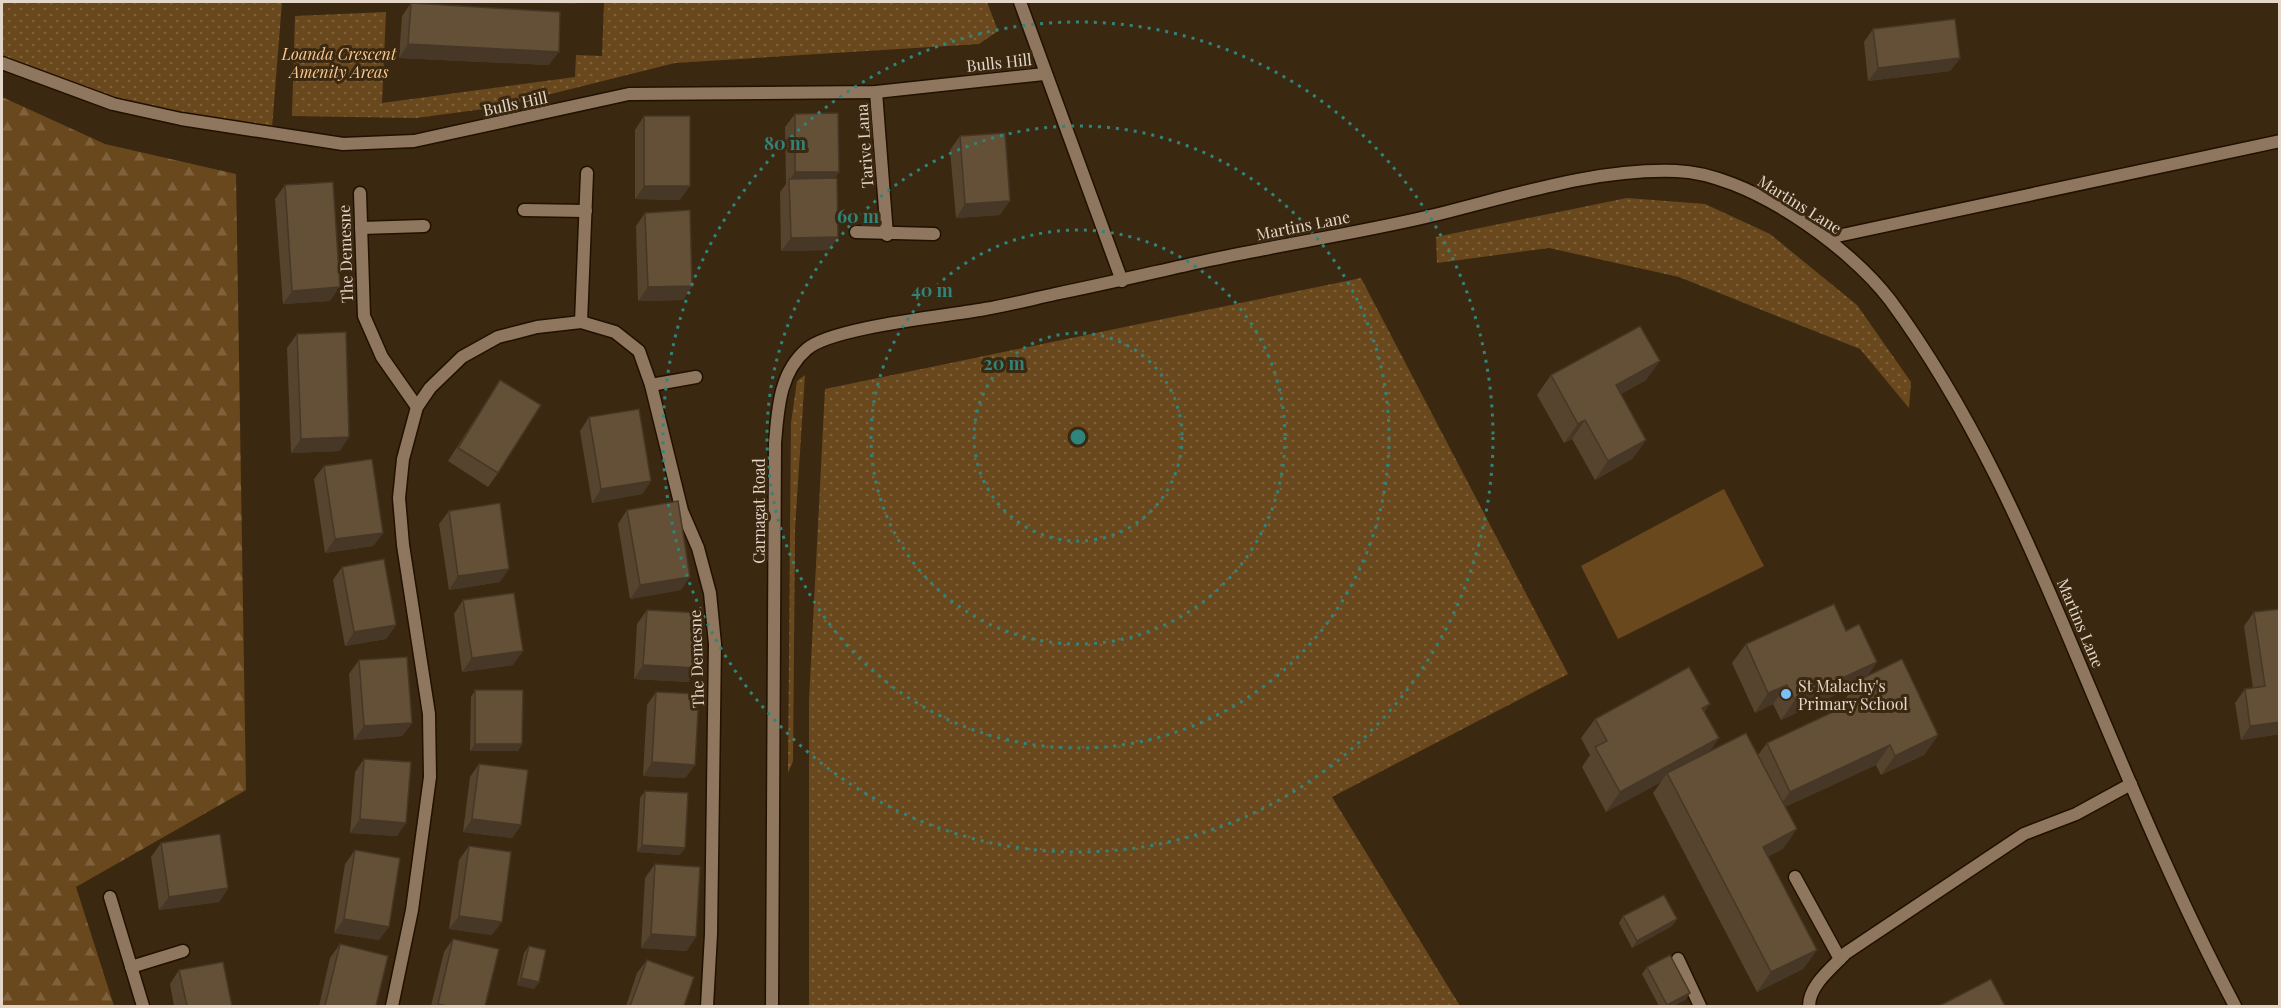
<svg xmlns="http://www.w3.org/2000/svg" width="2281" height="1008" font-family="'Playfair Display',serif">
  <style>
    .green { fill: url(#green-dots) }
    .forest { fill: url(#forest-firs) }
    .pitch { fill: #6a481d }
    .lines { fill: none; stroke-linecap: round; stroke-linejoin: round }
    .lane-casing { stroke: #221000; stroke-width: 15 }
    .street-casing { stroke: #221000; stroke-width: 15 }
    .lane { stroke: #8e775e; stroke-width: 12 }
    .street { stroke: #8e775e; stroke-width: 12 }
    .wall { fill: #56442f }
    .shaded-wall { fill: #463726 }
    .building { fill: #644f37; stroke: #463726; stroke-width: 1.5 }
    .ring { fill: none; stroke: #2f857c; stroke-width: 3; stroke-dasharray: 3 6 }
    .poi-dot { fill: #79bff8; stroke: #3b2811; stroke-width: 2 }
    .labels { text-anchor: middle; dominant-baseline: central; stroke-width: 6; stroke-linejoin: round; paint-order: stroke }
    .park-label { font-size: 16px; font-style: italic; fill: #fbc990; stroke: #3b2811 }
    .street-label { font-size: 16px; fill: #e4d7ca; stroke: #3b2811 }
    .poi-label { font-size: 16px; fill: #e4d7ca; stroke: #3b2811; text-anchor: start }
    .centre { fill: #2f857c; stroke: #3b2811; stroke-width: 3 }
    .ring-label { font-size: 18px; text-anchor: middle; font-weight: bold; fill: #2f857c; stroke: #3b2811; stroke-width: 6; stroke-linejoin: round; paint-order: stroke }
  </style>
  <defs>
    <pattern id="green-dots" width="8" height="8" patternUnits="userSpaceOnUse" patternTransform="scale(1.5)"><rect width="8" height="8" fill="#6a481d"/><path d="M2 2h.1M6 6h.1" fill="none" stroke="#7f623c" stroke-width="1.8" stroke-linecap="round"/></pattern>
    <pattern id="forest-firs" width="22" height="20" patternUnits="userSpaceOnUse" patternTransform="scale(1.5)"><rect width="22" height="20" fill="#6a481d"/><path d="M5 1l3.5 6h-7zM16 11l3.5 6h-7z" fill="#7f623c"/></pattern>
  </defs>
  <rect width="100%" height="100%" fill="#3b2811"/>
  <g class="green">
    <polygon points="2,2 282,2 272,128 113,104 2,63"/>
    <polygon points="604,2 987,2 998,31 979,44 675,63 499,107 416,118 292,116 295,16 386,12 382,103 575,77 576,55 602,56"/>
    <polygon points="1627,198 1705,204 1770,234 1857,305 1911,382 1909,408 1860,349 1679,277 1549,248 1437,263 1436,237"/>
    <polygon points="1361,278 1568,674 1332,797 1460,1006 809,1006 809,701 825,389"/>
    <polygon points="805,375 795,529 793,761 788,773 791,423 797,381"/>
  </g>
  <polygon class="forest" points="2,97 105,144 236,174 246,790 76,887 114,1006 2,1006"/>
  <polygon class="pitch" points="1724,489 1764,566 1618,639 1581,566"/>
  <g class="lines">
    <defs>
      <g id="lane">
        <polyline points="1828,238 2280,141"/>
        <polyline points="1795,877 1840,959"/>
        <polyline points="1678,959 1700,1006"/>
        <path d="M1809 1006C1809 985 1833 967 1846 953L2024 834 2076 814 2131 784"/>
      </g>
      <g id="street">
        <polyline points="1020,2 1122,281"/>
        <polyline points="2,63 113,104 181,119 343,144 414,141 629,94 876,92 1044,74"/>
        <polyline points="876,92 887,235"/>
        <polyline points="360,193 364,316 382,357 417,407"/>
        <polyline points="524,210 586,211"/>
        <polyline points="361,228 424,226"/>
        <polyline points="856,232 934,234"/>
        <polyline points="581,322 587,173"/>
        <polyline points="651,385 696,377"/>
        <polyline points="110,897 143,1006"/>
        <polyline points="131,967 183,951"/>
        <polyline points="392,1006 412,910 430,777 429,714 403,545 399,498 403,459 417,407 430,388 462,357 498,337 537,327 581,322 615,332 639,351 651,385 682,511 698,548 710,593 715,644 711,934 707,1006"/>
        <path d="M772 1006 775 443C778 409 779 373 807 349 832 327 947 316 985 309 1009 305 1032 299 1055 294 1105 284 1155 272 1205 261 1278 245 1353 234 1426 217 1507 198 1592 168 1676 171 1747 173 1848 245 1890 300 1971 410 2027 537 2079 662 2128 778 2176 895 2235 1006"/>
      </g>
    </defs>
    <use href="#lane" class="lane-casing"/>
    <use href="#street" class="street-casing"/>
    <use href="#lane" class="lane"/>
    <use href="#street" class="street"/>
  </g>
  <g class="wall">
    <polygon points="411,3 549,65 399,58 402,16"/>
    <polygon points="1873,29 1960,58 1950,71 1868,81 1864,42"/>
    <polygon points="795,114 839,172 835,178 838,237 829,250 781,251 780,192 786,184 785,127"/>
    <polygon points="644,116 680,200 635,199 635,130"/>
    <polygon points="960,136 1000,215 956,218 950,150"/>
    <polygon points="285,185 330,301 283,304 275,199"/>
    <polygon points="645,213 692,286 683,300 638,301 636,226"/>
    <polygon points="297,334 340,451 291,453 287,348"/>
    <polygon points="1551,375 1646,380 1621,394 1646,440 1632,459 1595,480 1572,439 1564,443 1537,395"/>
    <polygon points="500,380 498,473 488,487 448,461"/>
    <polygon points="589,417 651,481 642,494 592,503 580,431"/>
    <polygon points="324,466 383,533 373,546 325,553 314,479"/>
    <polygon points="627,510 681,590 630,599 618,524"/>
    <polygon points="449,511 500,582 449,590 439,524"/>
    <polygon points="342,567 396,625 386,639 345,646 333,580"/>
    <polygon points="463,600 513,665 462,672 454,614"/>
    <polygon points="2280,609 2280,734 2241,740 2235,703 2245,689 2253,688 2244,626 2254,612"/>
    <polygon points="647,610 697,668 688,682 634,679 637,624"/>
    <polygon points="1846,631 1877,662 1868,675 1938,735 1924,755 1881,775 1876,765 1785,807 1783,849 1768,856 1817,950 1803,969 1757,992 1653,793 1661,782 1606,812 1582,767 1590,755 1581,738 1595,719 1704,711 1719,738 1709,752 1758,755 1767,743 1848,705 1845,699 1855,686 1781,720 1773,704 1755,713 1732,663 1746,644"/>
    <polygon points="359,660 412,723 402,736 354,740 349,674"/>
    <polygon points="475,690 522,744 518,751 470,751 471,697"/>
    <polygon points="656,692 695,765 685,778 643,776 647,705"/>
    <polygon points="364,759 397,836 350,833 355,772"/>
    <polygon points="479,764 521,825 512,838 463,832 470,777"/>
    <polygon points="645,791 680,855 637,852 640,798"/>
    <polygon points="161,843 228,888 219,902 159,910 151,857"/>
    <polygon points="469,846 492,935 449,929 459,860"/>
    <polygon points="355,850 379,940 334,933 345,864"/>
    <polygon points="655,864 687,951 641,948 645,878"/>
    <polygon points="1623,916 1677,919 1672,926 1632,948 1619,923"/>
    <polygon points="453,939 485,1006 431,1006 444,952"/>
    <polygon points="340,944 376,1006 319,1006 330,958"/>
    <polygon points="529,946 539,982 534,989 517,985 524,953"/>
    <polygon points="647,960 684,1006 626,1006 637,973"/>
    <polygon points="1647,967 1690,993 1685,1000 1673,1006 1659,1006 1642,974"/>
    <polygon points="179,970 232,1006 174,1006 170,984"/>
  </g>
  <g class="shaded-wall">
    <polygon points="547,2 578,2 576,4 546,3"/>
    <polygon points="408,44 559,52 549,65 399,58"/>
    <polygon points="1960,58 1950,71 1868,81 1878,68"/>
    <polygon points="795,172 839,172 830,185 789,181"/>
    <polygon points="644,186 690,186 680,200 635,199"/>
    <polygon points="1010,201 1000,215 956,218 965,204"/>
    <polygon points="838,237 829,250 781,251 791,238"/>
    <polygon points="692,286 683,300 638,301 648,287"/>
    <polygon points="340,287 330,301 283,304 292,291"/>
    <polygon points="1660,361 1646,380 1602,405 1616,385"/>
    <polygon points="1585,420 1572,439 1564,443 1578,424"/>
    <polygon points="349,437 340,451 291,453 301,439"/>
    <polygon points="1646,440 1632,459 1595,480 1608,461"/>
    <polygon points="651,481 642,494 592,503 601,489"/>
    <polygon points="383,533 373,546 325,553 335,539"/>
    <polygon points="509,569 500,582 449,590 458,576"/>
    <polygon points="690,577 681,590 630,599 640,585"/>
    <polygon points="396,625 386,639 345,646 354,632"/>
    <polygon points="523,651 513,665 462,672 472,658"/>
    <polygon points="1877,662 1863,682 1859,680 1855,686 1781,720 1795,700"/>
    <polygon points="643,665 697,668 688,682 634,679"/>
    <polygon points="1787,685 1773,704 1755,713 1768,693"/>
    <polygon points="1710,704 1696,724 1702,708"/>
    <polygon points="2280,722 2280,734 2241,740 2250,726"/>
    <polygon points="412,723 402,736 354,740 364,726"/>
    <polygon points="1938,735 1924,755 1881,775 1895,756"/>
    <polygon points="1719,738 1705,758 1667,773 1661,782 1606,812 1620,792"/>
    <polygon points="475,744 522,744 518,751 470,751"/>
    <polygon points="1890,745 1876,765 1776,811 1790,792"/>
    <polygon points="652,762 695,765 685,778 643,776"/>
    <polygon points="360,819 406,823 397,836 350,833"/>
    <polygon points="472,819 521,825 512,838 463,832"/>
    <polygon points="1797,829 1783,849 1750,866 1763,847"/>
    <polygon points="642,845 685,848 680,855 637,852"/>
    <polygon points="228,888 219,902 159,910 169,897"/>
    <polygon points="459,916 502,922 492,935 449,929"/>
    <polygon points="344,919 389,927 379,940 334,933"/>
    <polygon points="1677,919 1672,926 1632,948 1637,941"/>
    <polygon points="651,934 696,937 687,951 641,948"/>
    <polygon points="1817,950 1803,969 1757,992 1771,972"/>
    <polygon points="521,978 539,982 534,989 517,985"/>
    <polygon points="1690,993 1685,1000 1673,1006 1666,1006"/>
  </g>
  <g class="building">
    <polygon points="411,3 560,12 559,52 408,44"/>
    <polygon points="1955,19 1960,58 1878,68 1873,29"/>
    <polygon points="838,113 839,172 795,172 795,114"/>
    <rect x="644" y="116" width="46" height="70"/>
    <polygon points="1005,133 1010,201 965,204 960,136"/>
    <polygon points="837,178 838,237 791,238 789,179"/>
    <polygon points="333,182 340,287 292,291 285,185"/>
    <polygon points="690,210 692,286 648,287 645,213"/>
    <polygon points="1640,326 1660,361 1616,385 1646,440 1608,461 1585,420 1578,424 1551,375"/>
    <polygon points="346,332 349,437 301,439 297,334"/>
    <polygon points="500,380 541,405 498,473 458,448"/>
    <polygon points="639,409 651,481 601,489 589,417"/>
    <polygon points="372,459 383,533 335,539 324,466"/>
    <polygon points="678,501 690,577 640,585 627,510"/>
    <polygon points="500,503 509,569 458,576 449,511"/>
    <polygon points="384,559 396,625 354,632 342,567"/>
    <polygon points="514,593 523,651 472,658 463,600"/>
    <polygon points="1834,604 1846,631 1859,624 1877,662 1795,700 1787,685 1768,693 1746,644"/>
    <polygon points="2280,609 2280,722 2250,726 2245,689 2265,686 2254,612"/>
    <polygon points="647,610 701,613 697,668 643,665"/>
    <polygon points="407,657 412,723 364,726 359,660"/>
    <polygon points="1902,659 1938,735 1895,756 1890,745 1790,792 1767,743 1867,696 1859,680"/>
    <polygon points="1689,667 1710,704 1702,708 1719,738 1620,792 1595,747 1607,741 1595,719"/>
    <polygon points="475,690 523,690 522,744 475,744"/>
    <polygon points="656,692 699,694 695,765 652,762"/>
    <polygon points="1746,733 1797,829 1763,847 1817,950 1771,972 1667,773"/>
    <polygon points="364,759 411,762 406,823 360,819"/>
    <polygon points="479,764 528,770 521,825 472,819"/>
    <polygon points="645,791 688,793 685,848 642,845"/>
    <polygon points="220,834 228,888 169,897 161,843"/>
    <polygon points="469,846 511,852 502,922 459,916"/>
    <polygon points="355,850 400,858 389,927 344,919"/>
    <polygon points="655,864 700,867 696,937 651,934"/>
    <polygon points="1664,895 1677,919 1637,941 1623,916"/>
    <polygon points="453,939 499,949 485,1006 447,1006 438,1004"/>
    <polygon points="340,944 388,956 376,1006 325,1006"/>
    <polygon points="529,946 546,950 539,982 521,978"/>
    <polygon points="1670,955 1690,993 1667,1005 1647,967"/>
    <polygon points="647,960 694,977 684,1006 630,1006"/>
    <polygon points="223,962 232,1006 187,1006 179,970"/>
    <polygon points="1991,979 2005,1006 1939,1006"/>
  </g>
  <g class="ring">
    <circle cx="1078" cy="437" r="104"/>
    <circle cx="1078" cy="437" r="207"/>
    <circle cx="1078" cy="437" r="311"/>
    <circle cx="1078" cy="437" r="415"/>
  </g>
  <circle class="poi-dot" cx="1786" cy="694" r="6"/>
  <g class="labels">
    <g class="park-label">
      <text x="339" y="53">Loanda Crescent<tspan x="339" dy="18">Amenity Areas</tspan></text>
    </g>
    <g class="street-label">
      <text transform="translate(999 62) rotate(-6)">Bulls Hill</text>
      <text transform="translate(515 103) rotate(-12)">Bulls Hill</text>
      <text transform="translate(864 146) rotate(-94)">Tarive Lana</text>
      <text transform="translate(1800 204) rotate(32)">Martins Lane</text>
      <text transform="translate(1303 225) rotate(-11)">Martins Lane</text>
      <text transform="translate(345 254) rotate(-92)">The Demesne</text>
      <text transform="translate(758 511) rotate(-90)">Carnagat Road</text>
      <text transform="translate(2081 623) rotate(67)">Martins Lane</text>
      <text transform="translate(696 659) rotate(-92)">The Demesne</text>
    </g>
    <g class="poi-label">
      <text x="1798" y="685">St Malachy's<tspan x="1798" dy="18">Primary School</tspan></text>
    </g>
  </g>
  <circle cx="1078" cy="437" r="9" class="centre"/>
  <g class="ring-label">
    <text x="785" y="150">80 m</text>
    <text x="858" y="223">60 m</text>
    <text x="932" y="297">40 m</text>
    <text x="1004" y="370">20 m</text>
  </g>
  <rect width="2281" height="1008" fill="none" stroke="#e4d7ca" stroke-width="6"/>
</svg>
